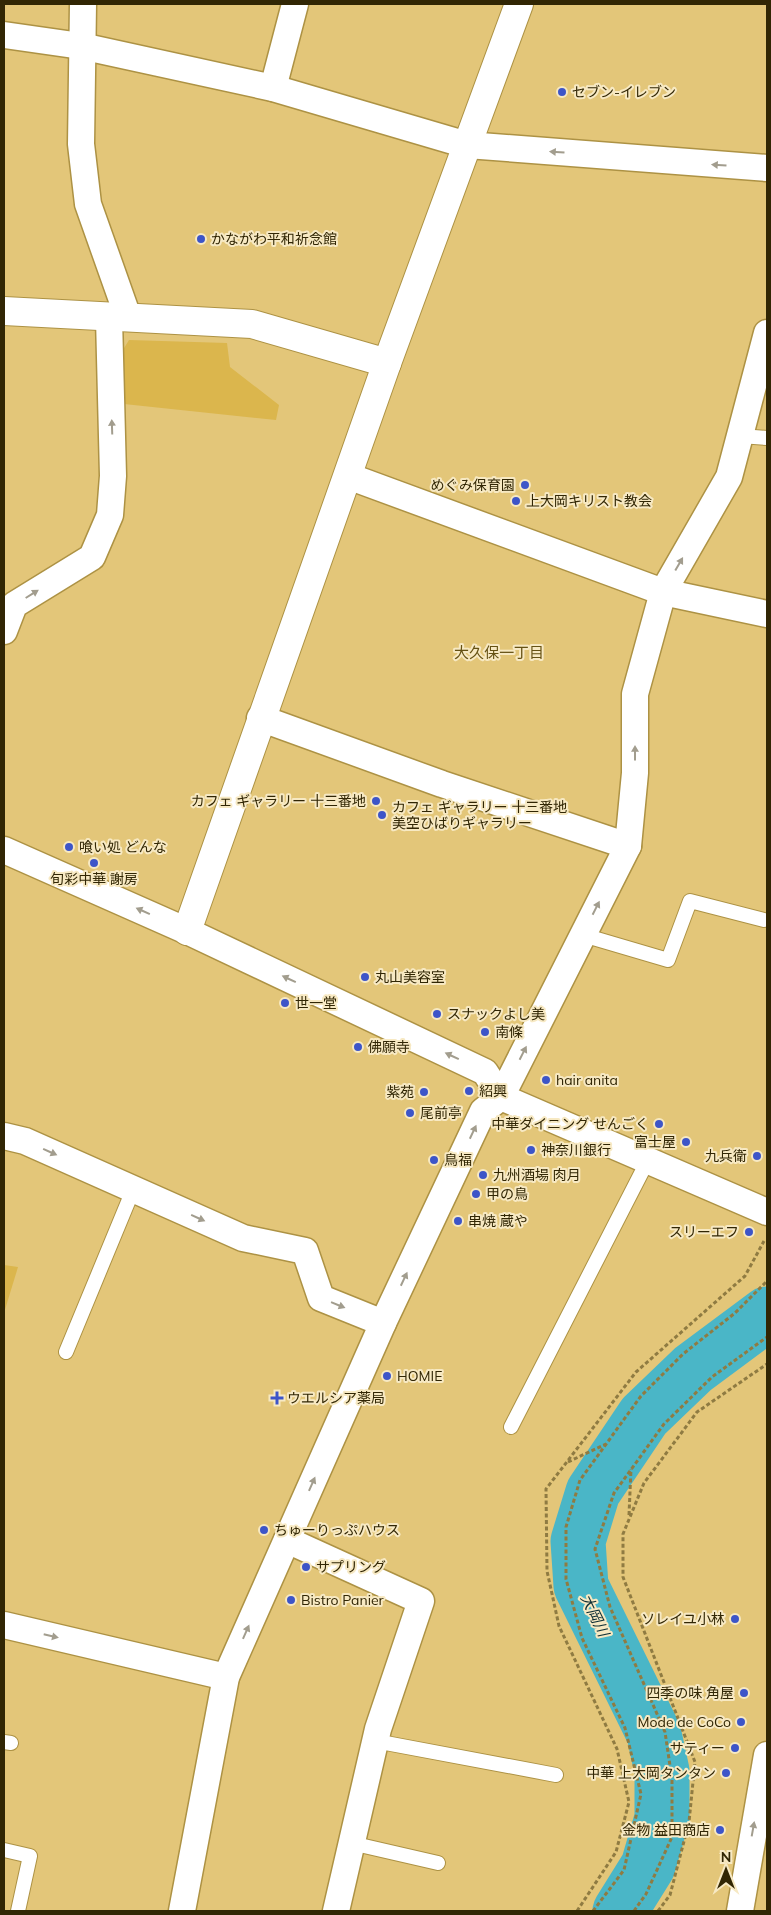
<svg xmlns="http://www.w3.org/2000/svg" width="771" height="1915" font-family="Mulish,'Noto Sans JP',sans-serif">
  <style>
    .green { fill: #dbb64d }
    .lines { fill: none; stroke-linecap: round; stroke-linejoin: round }
    .river { stroke: #4ab6c7; stroke-width: 55 }
    .service-casing { stroke: #ad9244; stroke-width: 16 }
    .minor-casing { stroke: #ad9244; stroke-width: 29 }
    .tertiary-casing { stroke: #ad9244; stroke-width: 30 }
    .path { stroke: #8f7b42; stroke-width: 3; stroke-dasharray: 4 2.5; stroke-linecap: butt }
    .service { stroke: #fff; stroke-width: 14 }
    .minor { stroke: #fff; stroke-width: 26 }
    .tertiary { stroke: #fff; stroke-width: 28 }
    .oneway { fill: #a29d8e }
    .poi-dot { fill: #3d55c8; stroke: #f7e9c3; stroke-width: 2 }
    .labels { text-anchor: middle; dominant-baseline: central; stroke-width: 4; stroke-linejoin: round; paint-order: stroke }
    .poi-label { font-size: 14px; fill: #312604; stroke: #f7e9c3; text-anchor: start }
    .neighbourhood-label { font-size: 15px; fill: #655113; stroke: #f7e9c3 }
    .water-label { font-size: 15px; font-style: italic; fill: #0e2f35; stroke: #f7e9c3 }
  </style>
  <rect width="100%" height="100%" fill="#e3c679"/>
  <g class="green">
    <polygon points="129,340 227,343 230,367 279,405 276,420 124,404 121,353"/>
    <polygon points="4,1265 18,1267 4,1313"/>
  </g>
  <g class="lines">
    <polyline class="river" points="620,1911 648,1866 662,1818 662,1771 654,1734 581,1586 578,1541 593,1492 644,1416 693,1369 767,1314"/>
    <defs>
      <g id="service">
        <polyline points="740,436 767,438"/>
        <polyline points="583,935 668,960 690,901 764,920"/>
        <polyline points="66,1352 133,1190"/>
        <polyline points="511,1427 648,1160"/>
        <polyline points="375,1741 556,1775"/>
        <polyline points="4,1742 11,1743"/>
        <polyline points="351,1843 438,1863"/>
        <polyline points="4,1850 30,1856 18,1911"/>
      </g>
      <g id="minor">
        <polyline points="83,4 81,144 88,204 128,317"/>
        <polyline points="4,35 81,46 273,88 467,145 767,168"/>
        <polyline points="273,88 295,4"/>
        <polyline points="348,476 663,592 767,614"/>
        <polyline points="4,631 14,605 92,557 110,515 113,476 109,318"/>
        <polyline points="260,718 442,784 628,846"/>
        <polyline points="4,850 187,931 485,1072 501,1097 767,1212"/>
        <polyline points="4,1136 25,1141 243,1238 305,1251 321,1298 383,1323"/>
        <polyline points="287,1540 421,1601 378,1729 336,1911"/>
        <polyline points="4,1625 226,1677"/>
        <polyline points="182,1911 226,1677 383,1323 483,1111 501,1097 628,846 635,773 635,694 663,592 729,477 767,333"/>
        <polyline points="740,1911 767,1755"/>
      </g>
      <g id="tertiary">
        <polyline points="4,311 252,324 387,363"/>
        <polyline points="187,931 387,363 519,4"/>
      </g>
    </defs>
    <use href="#service" class="service-casing"/>
    <use href="#minor" class="minor-casing"/>
    <use href="#tertiary" class="tertiary-casing"/>
    <g class="path">
      <polyline points="568,1462 606,1444"/>
      <polyline points="629,1515 631,1469"/>
      <polyline points="577,1911 616,1852 629,1802 617,1749 559,1626 547,1571 546,1489 636,1372 745,1276 764,1241"/>
      <polyline points="593,1911 624,1870 641,1794 625,1728 582,1638 566,1579 566,1527 580,1480 641,1396 683,1354 735,1313 767,1281"/>
      <polyline points="634,1911 646,1894 672,1837 672,1779 665,1732 610,1607 595,1549 614,1493 664,1424 712,1377 767,1337"/>
      <polyline points="658,1911 670,1895 689,1822 695,1762 623,1577 623,1534 644,1483 697,1412 767,1364"/>
    </g>
    <use href="#service" class="service"/>
    <use href="#minor" class="minor"/>
    <use href="#tertiary" class="tertiary"/>
  </g>
  <defs><path id="oneway-solid" d="M-6-.8H1V-3.2L6.5 0L1 3.2V.8H-6Z" transform="scale(1.25)"/></defs>
  <g class="oneway">
    <use href="#oneway-solid" transform="translate(557 152) rotate(-176)"/>
    <use href="#oneway-solid" transform="translate(719 165) rotate(-176)"/>
    <use href="#oneway-solid" transform="translate(112 427) rotate(-92)"/>
    <use href="#oneway-solid" transform="translate(679 564) rotate(-60)"/>
    <use href="#oneway-solid" transform="translate(32 594) rotate(-32)"/>
    <use href="#oneway-solid" transform="translate(635 753) rotate(-90)"/>
    <use href="#oneway-solid" transform="translate(596 908) rotate(-63)"/>
    <use href="#oneway-solid" transform="translate(143 911) rotate(-156)"/>
    <use href="#oneway-solid" transform="translate(289 979) rotate(-155)"/>
    <use href="#oneway-solid" transform="translate(523 1053) rotate(-63)"/>
    <use href="#oneway-solid" transform="translate(452 1056) rotate(-155)"/>
    <use href="#oneway-solid" transform="translate(473 1132) rotate(-65)"/>
    <use href="#oneway-solid" transform="translate(50 1152) rotate(24)"/>
    <use href="#oneway-solid" transform="translate(198 1218) rotate(24)"/>
    <use href="#oneway-solid" transform="translate(404 1279) rotate(-65)"/>
    <use href="#oneway-solid" transform="translate(338 1305) rotate(22)"/>
    <use href="#oneway-solid" transform="translate(312 1484) rotate(-66)"/>
    <use href="#oneway-solid" transform="translate(246 1632) rotate(-66)"/>
    <use href="#oneway-solid" transform="translate(51 1636) rotate(13)"/>
    <use href="#oneway-solid" transform="translate(753 1829) rotate(-80)"/>
  </g>
  <g class="poi-dot">
    <circle cx="562" cy="92" r="5"/>
    <circle cx="201" cy="239" r="5"/>
    <circle cx="525" cy="485" r="5"/>
    <circle cx="516" cy="501" r="5"/>
    <circle cx="376" cy="801" r="5"/>
    <circle cx="382" cy="815" r="5"/>
    <circle cx="69" cy="847" r="5"/>
    <circle cx="94" cy="863" r="5"/>
    <circle cx="365" cy="977" r="5"/>
    <circle cx="285" cy="1003" r="5"/>
    <circle cx="437" cy="1014" r="5"/>
    <circle cx="485" cy="1032" r="5"/>
    <circle cx="358" cy="1047" r="5"/>
    <circle cx="546" cy="1080" r="5"/>
    <circle cx="469" cy="1091" r="5"/>
    <circle cx="424" cy="1092" r="5"/>
    <circle cx="410" cy="1113" r="5"/>
    <circle cx="659" cy="1124" r="5"/>
    <circle cx="686" cy="1142" r="5"/>
    <circle cx="531" cy="1150" r="5"/>
    <circle cx="757" cy="1156" r="5"/>
    <circle cx="434" cy="1160" r="5"/>
    <circle cx="483" cy="1175" r="5"/>
    <circle cx="476" cy="1194" r="5"/>
    <circle cx="458" cy="1221" r="5"/>
    <circle cx="749" cy="1232" r="5"/>
    <circle cx="387" cy="1376" r="5"/>
    <path d="M274.5 1390.5h5v5h5v5h-5v5h-5v-5h-5v-5h5z"/>
    <circle cx="264" cy="1530" r="5"/>
    <circle cx="306" cy="1567" r="5"/>
    <circle cx="291" cy="1600" r="5"/>
    <circle cx="735" cy="1619" r="5"/>
    <circle cx="744" cy="1693" r="5"/>
    <circle cx="741" cy="1722" r="5"/>
    <circle cx="735" cy="1748" r="5"/>
    <circle cx="726" cy="1773" r="5"/>
    <circle cx="720" cy="1830" r="5"/>
  </g>
  <g class="labels">
    <g class="poi-label">
      <text x="572" y="92">セブン-イレブン</text>
      <text x="211" y="239">かながわ平和祈念館</text>
      <text x="515" y="485" text-anchor="end">めぐみ保育園</text>
      <text x="526" y="501">上大岡キリスト教会</text>
      <text x="366" y="801" text-anchor="end">カフェ ギャラリー 十三番地</text>
      <text x="392" y="807">カフェ ギャラリー 十三番地<tspan x="392" dy="16">美空ひばりギャラリー</tspan></text>
      <text x="79" y="847">喰い処 どんな</text>
      <text x="94" y="879" text-anchor="middle">旬彩中華 謝房</text>
      <text x="375" y="977">丸山美容室</text>
      <text x="295" y="1003">世一堂</text>
      <text x="447" y="1014">スナックよし美</text>
      <text x="495" y="1032">南條</text>
      <text x="368" y="1047">佛願寺</text>
      <text x="556" y="1080">hair anita</text>
      <text x="479" y="1091">紹興</text>
      <text x="414" y="1092" text-anchor="end">紫苑</text>
      <text x="420" y="1113">尾前亭</text>
      <text x="649" y="1124" text-anchor="end">中華ダイニング せんごく</text>
      <text x="676" y="1142" text-anchor="end">富士屋</text>
      <text x="541" y="1150">神奈川銀行</text>
      <text x="747" y="1156" text-anchor="end">九兵衛</text>
      <text x="444" y="1160">鳥福</text>
      <text x="493" y="1175">九州酒場 肉月</text>
      <text x="486" y="1194">甲の鳥</text>
      <text x="468" y="1221">串焼 蔵や</text>
      <text x="739" y="1232" text-anchor="end">スリーエフ</text>
      <text x="397" y="1376">HOMIE</text>
      <text x="287" y="1398">ウエルシア薬局</text>
      <text x="274" y="1530">ちゅーりっぷハウス</text>
      <text x="316" y="1567">サプリング</text>
      <text x="301" y="1600">Bistro Panier</text>
      <text x="725" y="1619" text-anchor="end">ソレイユ小林</text>
      <text x="734" y="1693" text-anchor="end">四季の味 角屋</text>
      <text x="731" y="1722" text-anchor="end">Mode de CoCo</text>
      <text x="725" y="1748" text-anchor="end">サティー</text>
      <text x="716" y="1773" text-anchor="end">中華 上大岡タンタン</text>
      <text x="710" y="1830" text-anchor="end">金物 益田商店</text>
    </g>
    <g class="neighbourhood-label">
      <text x="499" y="652">大久保一丁目</text>
    </g>
    <g class="water-label">
      <text transform="translate(595 1615) rotate(64)">大岡川</text>
    </g>
  </g>
  <rect width="771" height="1915" fill="none" stroke="#312604" stroke-width="10"/>
  <g transform="translate(726 1870)" stroke="#f7e9c3" stroke-width="4" paint-order="stroke">
  <path d="M0-4L9 19L0 12L-9 19Z" fill="#312604"/>
  <text y="-8" font-size="14" font-weight="bold" text-anchor="middle" fill="#312604">N</text>
  </g>
</svg>
